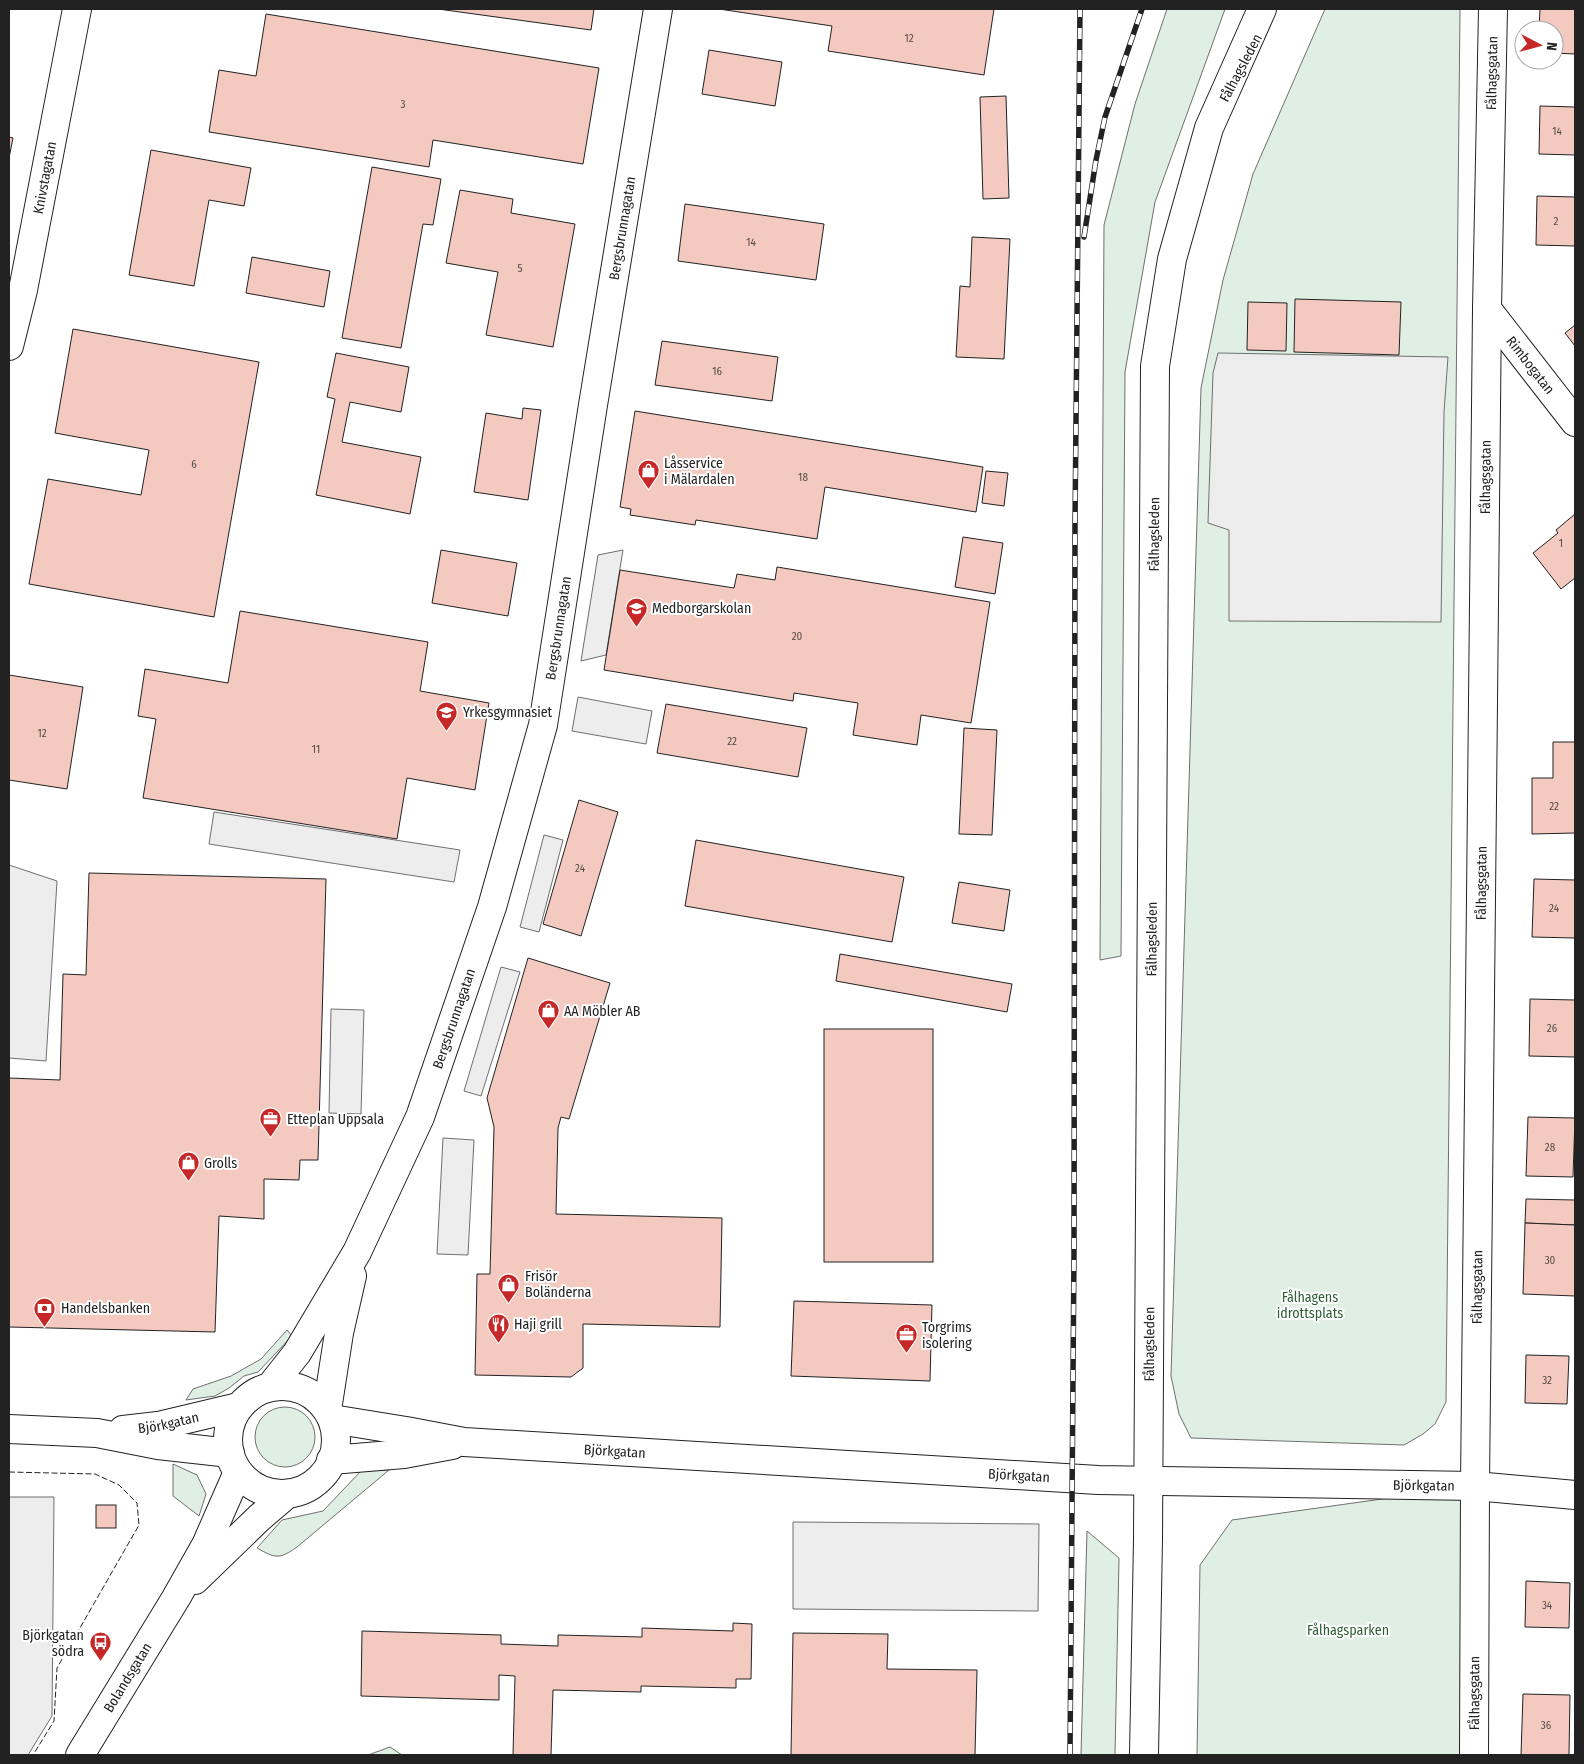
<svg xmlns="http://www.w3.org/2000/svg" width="1584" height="1764" font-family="'Fira Sans Condensed',sans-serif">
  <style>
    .green { fill: #e0efe3; stroke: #6f6f6f }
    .parking { fill: #ededed; stroke: #6f6f6f }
    .building { fill: #f3c9c0; stroke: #222 }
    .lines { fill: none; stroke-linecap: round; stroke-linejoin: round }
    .minor-casing { stroke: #222; stroke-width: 30 }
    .major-casing { stroke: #222; stroke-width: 30 }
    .minor { stroke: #fff; stroke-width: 28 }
    .major { stroke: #fff; stroke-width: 28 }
    .rail-casing { stroke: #222; stroke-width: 5.5 }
    .rail { stroke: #fff; stroke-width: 4; stroke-dasharray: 11; stroke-linecap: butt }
    .fence { stroke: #222; stroke-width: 1; stroke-dasharray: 6 2.5; stroke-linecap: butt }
    .labels { text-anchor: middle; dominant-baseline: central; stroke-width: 4; stroke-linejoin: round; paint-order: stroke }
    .number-label { font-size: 11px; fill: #564c4a }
    .street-label { font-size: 14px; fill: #222; stroke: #fff }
    .poi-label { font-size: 14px; fill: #222; stroke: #fff; text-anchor: start }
    .park-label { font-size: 14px; fill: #2f5e38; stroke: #fff }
  </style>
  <rect width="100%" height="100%" fill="#fff"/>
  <g class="green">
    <polygon points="1167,9 1225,9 1155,202 1125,372 1121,956 1100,960 1104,225 1135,104"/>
    <polygon points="1325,9 1460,9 1446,1402 1435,1424 1423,1434 1404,1445 1191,1438 1179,1414 1171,1376 1201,388 1223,280 1253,174"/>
    <polygon points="287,1330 292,1336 258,1372 244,1376 229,1388 215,1396 186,1400 193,1389 231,1376 261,1359"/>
    <circle cx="285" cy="1437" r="30"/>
    <polygon points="173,1464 197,1475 206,1494 199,1516 173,1496"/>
    <path d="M389 1470 297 1547C279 1560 275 1558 257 1548L282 1520 323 1511 361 1471Z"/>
    <polygon points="1475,1486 1474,1755 1197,1755 1200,1565 1232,1520"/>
    <polygon points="1087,1531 1119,1558 1115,1755 1081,1755"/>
    <polygon points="390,1747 402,1755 368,1755"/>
  </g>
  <g class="parking">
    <polygon points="1218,353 1448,357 1444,412 1441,622 1229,621 1229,530 1208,523 1213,373"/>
    <polygon points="623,550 606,655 581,661 598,555"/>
    <polygon points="578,697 652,711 646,744 572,731"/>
    <polygon points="214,812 460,850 454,882 209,844"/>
    <polygon points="544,835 563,840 539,932 520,927"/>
    <polygon points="9,865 57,881 46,1061 9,1058"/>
    <polygon points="501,967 520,972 481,1096 464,1091"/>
    <polygon points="331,1009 364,1010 361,1114 329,1113"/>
    <polygon points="443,1138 474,1140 468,1255 437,1254"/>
    <polygon points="9,1497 54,1497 52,1716 28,1755 9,1755"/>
    <polygon points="793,1522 1039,1524 1038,1611 793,1609"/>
  </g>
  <g class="building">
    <polygon points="438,9 594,9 591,30"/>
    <polygon points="719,9 994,9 984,75 828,51 832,26"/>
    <polygon points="1540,9 1575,9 1575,54 1554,53 1554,30 1539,30"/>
    <polygon points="266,14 599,68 583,164 433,140 429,167 209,132 219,70 256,76"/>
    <polygon points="709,50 782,62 775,106 702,94"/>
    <polygon points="1006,96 1009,198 983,199 980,97"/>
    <polygon points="1540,106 1575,107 1575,155 1539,154"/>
    <polygon points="9,137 13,138 9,158"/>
    <polygon points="151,150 251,168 244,206 209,200 194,286 129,275"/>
    <polygon points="372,167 441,179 433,225 423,224 401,348 342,338"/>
    <polygon points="460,190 513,199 511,213 575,224 553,347 486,335 498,272 446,263"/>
    <polygon points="1537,196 1575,197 1575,246 1536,245"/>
    <polygon points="685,204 824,224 816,280 678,261"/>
    <polygon points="972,237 1010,239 1004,359 956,357 960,286 970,287"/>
    <polygon points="252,257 330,271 324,307 246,293"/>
    <polygon points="1295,299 1401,302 1399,355 1294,352"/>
    <polygon points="1248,302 1287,303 1286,351 1247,350"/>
    <polygon points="1575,325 1575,346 1565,333"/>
    <polygon points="73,329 259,362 214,617 29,584 48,479 141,495 149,450 55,433"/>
    <polygon points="662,341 778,357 772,401 655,385"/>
    <polygon points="336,353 409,367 401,412 350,402 342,442 421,457 410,514 316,495 335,399 327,397"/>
    <polygon points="523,408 541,410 528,500 474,492 486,413 522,419"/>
    <polygon points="635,411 983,467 976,512 825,487 817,539 696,520 695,525 630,515 631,509 620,507"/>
    <polygon points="986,471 1008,473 1004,506 982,503"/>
    <polygon points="1575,514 1575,578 1561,589 1533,553 1558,533 1556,530"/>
    <polygon points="963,537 1003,543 995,594 955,587"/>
    <polygon points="441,550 517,563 508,616 432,603"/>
    <polygon points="777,567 990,602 971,723 921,715 917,745 853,735 858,703 794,693 793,701 604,670 620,570 734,588 737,574 775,580"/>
    <polygon points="240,611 428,642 420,691 489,703 475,790 407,778 397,839 143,798 156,719 138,716 145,669 228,683"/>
    <polygon points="9,675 83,687 67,789 9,780"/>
    <polygon points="666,704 807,728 798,777 657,753"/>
    <polygon points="964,728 997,730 992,835 959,834"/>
    <polygon points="1553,742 1575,742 1575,833 1532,834 1532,778 1553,778"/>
    <polygon points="579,800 618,812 581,936 543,924"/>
    <polygon points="696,840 904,877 892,942 685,906"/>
    <polygon points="89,873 326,879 318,1160 300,1160 299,1180 264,1179 264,1219 219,1216 215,1332 9,1327 9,1078 60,1080 63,974 86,975"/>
    <polygon points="1534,879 1575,880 1575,938 1532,937"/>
    <polygon points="959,882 1010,890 1004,931 952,923"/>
    <polygon points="840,954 1012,984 1007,1012 836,981"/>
    <polygon points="528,958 610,983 569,1119 561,1117 558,1128 556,1214 722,1218 720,1327 583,1324 583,1368 571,1377 475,1375 477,1274 490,1274 494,1127 487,1098"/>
    <polygon points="1530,999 1575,1000 1575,1057 1529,1056"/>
    <rect x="824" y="1029" width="109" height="233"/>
    <polygon points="1528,1117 1575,1118 1573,1177 1526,1176"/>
    <polygon points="1526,1199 1575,1200 1575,1225 1525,1223"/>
    <polygon points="1525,1223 1575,1225 1575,1296 1523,1294"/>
    <polygon points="794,1301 932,1305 930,1381 791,1376"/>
    <polygon points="1526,1355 1569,1356 1567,1404 1525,1403"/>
    <rect x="96" y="1505" width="20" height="23"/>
    <polygon points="1526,1581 1570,1583 1569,1628 1525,1627"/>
    <polygon points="733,1623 752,1624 751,1679 736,1679 736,1688 641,1686 641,1692 553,1690 551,1755 513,1755 515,1676 499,1675 499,1700 361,1696 362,1631 501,1635 501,1644 558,1646 558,1635 642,1637 642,1628 733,1631"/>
    <polygon points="793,1633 888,1634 887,1669 977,1670 975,1755 791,1755"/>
    <polygon points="1523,1694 1570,1695 1569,1755 1521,1755"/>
  </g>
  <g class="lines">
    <defs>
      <g id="minor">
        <path id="s1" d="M1487 309 1575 422"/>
        <path id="s2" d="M9 346 23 290 77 9"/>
        <circle cx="282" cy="1440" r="54"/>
        <path id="s3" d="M270 1387 297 1353 357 1252 420 1117 492 907 543 725 593 405 658 9"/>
        <polyline points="327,1410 339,1333 352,1276"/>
        <path id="s4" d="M332 1419 406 1431 464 1442 1098 1480 1475 1486 1575 1495"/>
        <polyline points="9,1429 97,1433 158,1445 230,1453"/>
        <path id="s5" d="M123 1430 158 1426 238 1407"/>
        <polyline points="331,1460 404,1454 452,1445"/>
        <polyline points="195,1580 259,1518 287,1494"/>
        <path id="s6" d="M80 1755 176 1598 206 1545 238 1472"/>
        <path id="s7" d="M1474 1755 1475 1486 1487 309 1493 9"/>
      </g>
      <g id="major">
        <path id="s8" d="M1144 1755 1148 1539 1155 366 1172 259 1209 128 1262 9"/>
      </g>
    </defs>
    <use href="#minor" class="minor-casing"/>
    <use href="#major" class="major-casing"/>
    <use href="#minor" class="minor"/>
    <use href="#major" class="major"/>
    <defs>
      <g id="rail">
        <polyline points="1084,237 1096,160 1105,117 1142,9"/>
        <polyline points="1070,1755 1074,1252 1075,525 1080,9"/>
      </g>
    </defs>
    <use href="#rail" class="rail-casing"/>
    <use href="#rail" class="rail"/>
    <polyline class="fence" points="9,1472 95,1474 119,1485 137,1503 139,1525 57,1668 54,1721 33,1755"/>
  </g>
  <defs>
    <symbol id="shop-pin" viewBox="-11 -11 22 30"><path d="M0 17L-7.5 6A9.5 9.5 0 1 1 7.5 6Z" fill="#c62828" stroke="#fff"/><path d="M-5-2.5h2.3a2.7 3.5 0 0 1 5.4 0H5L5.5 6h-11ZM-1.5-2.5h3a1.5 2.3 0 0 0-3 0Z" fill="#fff"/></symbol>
    <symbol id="school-pin" viewBox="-11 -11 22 30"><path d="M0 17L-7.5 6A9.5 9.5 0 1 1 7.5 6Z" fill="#c62828" stroke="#fff"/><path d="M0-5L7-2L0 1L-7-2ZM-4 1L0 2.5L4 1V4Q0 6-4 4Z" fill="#fff"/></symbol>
    <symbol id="office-pin" viewBox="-11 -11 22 30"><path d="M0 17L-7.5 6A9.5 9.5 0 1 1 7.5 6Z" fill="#c62828" stroke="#fff"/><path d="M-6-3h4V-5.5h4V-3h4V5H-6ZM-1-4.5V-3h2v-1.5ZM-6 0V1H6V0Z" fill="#fff"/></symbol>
    <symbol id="bank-pin" viewBox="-11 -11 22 30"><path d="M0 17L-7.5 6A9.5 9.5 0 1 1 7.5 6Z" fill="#c62828" stroke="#fff"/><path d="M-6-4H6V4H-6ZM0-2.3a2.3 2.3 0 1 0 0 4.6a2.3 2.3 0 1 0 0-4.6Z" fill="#fff"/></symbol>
    <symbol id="restaurant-pin" viewBox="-11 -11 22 30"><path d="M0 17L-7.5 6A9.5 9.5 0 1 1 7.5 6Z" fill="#c62828" stroke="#fff"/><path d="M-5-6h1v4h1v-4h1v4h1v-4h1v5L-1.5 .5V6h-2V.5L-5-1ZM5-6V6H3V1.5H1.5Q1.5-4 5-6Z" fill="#fff"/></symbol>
    <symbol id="bus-pin" viewBox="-11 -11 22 30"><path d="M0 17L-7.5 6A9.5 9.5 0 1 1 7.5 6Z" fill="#c62828" stroke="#fff"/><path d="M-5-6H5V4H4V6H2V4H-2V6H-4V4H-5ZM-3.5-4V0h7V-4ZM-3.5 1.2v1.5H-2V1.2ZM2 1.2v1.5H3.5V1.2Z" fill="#fff"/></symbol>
  </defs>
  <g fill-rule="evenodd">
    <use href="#shop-pin" x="636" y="458" width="25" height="34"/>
    <use href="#school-pin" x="624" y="596" width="25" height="34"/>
    <use href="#school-pin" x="434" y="700" width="25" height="34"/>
    <use href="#shop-pin" x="536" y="998" width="25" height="34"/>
    <use href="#office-pin" x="258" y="1106" width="25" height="34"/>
    <use href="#shop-pin" x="176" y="1150" width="25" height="34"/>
    <use href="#shop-pin" x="496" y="1272" width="25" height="34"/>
    <use href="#bank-pin" x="32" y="1296" width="25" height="34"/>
    <use href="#restaurant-pin" x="486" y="1312" width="25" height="34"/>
    <use href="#office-pin" x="894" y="1322" width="25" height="34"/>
    <use href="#bus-pin" x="88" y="1630" width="25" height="34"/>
  </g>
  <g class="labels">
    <g class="number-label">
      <text x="909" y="38">12</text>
      <text x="403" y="104">3</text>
      <text x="1557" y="131">14</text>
      <text x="1556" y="221">2</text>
      <text x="751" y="242">14</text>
      <text x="520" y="268">5</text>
      <text x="717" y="371">16</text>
      <text x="194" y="464">6</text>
      <text x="803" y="477">18</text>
      <text x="1561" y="543">1</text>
      <text x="797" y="636">20</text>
      <text x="42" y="733">12</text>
      <text x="732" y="741">22</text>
      <text x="316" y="749">11</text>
      <text x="1554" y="806">22</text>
      <text x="580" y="868">24</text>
      <text x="1554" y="908">24</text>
      <text x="1552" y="1028">26</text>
      <text x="1550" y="1147">28</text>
      <text x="1550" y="1260">30</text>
      <text x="1547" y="1380">32</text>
      <text x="1547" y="1605">34</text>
      <text x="1546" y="1725">36</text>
    </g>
    <g class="street-label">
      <text transform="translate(1241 68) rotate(-62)">Fålhagsleden</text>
      <text stroke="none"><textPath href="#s7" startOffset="1682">Fålhagsgatan</textPath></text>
      <text stroke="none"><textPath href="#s2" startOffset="172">Knivstagatan</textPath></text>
      <text stroke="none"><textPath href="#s3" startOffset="1224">Bergsbrunnagatan</textPath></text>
      <text stroke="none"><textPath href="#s1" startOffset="71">Rimbogatan</textPath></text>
      <text stroke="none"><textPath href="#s7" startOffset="1278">Fålhagsgatan</textPath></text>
      <text stroke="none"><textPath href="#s8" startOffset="1221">Fålhagsleden</textPath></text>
      <text stroke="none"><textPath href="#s3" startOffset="819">Bergsbrunnagatan</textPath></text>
      <text stroke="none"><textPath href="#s7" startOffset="872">Fålhagsgatan</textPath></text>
      <text stroke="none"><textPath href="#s8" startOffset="816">Fålhagsleden</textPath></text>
      <text stroke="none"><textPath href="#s3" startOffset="414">Bergsbrunnagatan</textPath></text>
      <text stroke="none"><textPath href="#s7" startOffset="468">Fålhagsgatan</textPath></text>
      <text stroke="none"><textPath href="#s8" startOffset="411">Fålhagsleden</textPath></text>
      <text stroke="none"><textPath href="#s5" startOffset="46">Björkgatan</textPath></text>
      <text stroke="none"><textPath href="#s4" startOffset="285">Björkgatan</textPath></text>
      <text stroke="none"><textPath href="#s4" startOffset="690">Björkgatan</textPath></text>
      <text stroke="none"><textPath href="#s4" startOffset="1095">Björkgatan</textPath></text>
      <text stroke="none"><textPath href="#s6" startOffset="91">Bolandsgatan</textPath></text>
      <text stroke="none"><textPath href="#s7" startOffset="62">Fålhagsgatan</textPath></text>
    </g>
    <g class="poi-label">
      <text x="664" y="463">Låsservice<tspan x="664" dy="16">i Mälardalen</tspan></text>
      <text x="652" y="608">Medborgarskolan</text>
      <text x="463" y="712">Yrkesgymnasiet</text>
      <text x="564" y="1011">AA Möbler AB</text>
      <text x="287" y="1119">Etteplan Uppsala</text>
      <text x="204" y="1163">Grolls</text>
      <text x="525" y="1276">Frisör<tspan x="525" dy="16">Boländerna</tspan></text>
      <text x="61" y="1308">Handelsbanken</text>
      <text x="514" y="1324">Haji grill</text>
      <text x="922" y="1327">Torgrims<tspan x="922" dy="16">isolering</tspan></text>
      <text x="84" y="1635" text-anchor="end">Björkgatan<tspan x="84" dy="16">södra</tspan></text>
    </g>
    <g class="park-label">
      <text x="1310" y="1297">Fålhagens<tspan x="1310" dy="16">idrottsplats</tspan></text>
      <text x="1348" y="1630">Fålhagsparken</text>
    </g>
  </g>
  <rect width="1584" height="1764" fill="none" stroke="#222222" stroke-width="20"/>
  <g transform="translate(1539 45) rotate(96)"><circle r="24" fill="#ffffff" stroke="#a7a7a7"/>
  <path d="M0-4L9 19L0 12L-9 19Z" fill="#c62828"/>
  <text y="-8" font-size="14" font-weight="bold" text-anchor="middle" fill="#222222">N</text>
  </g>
</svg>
